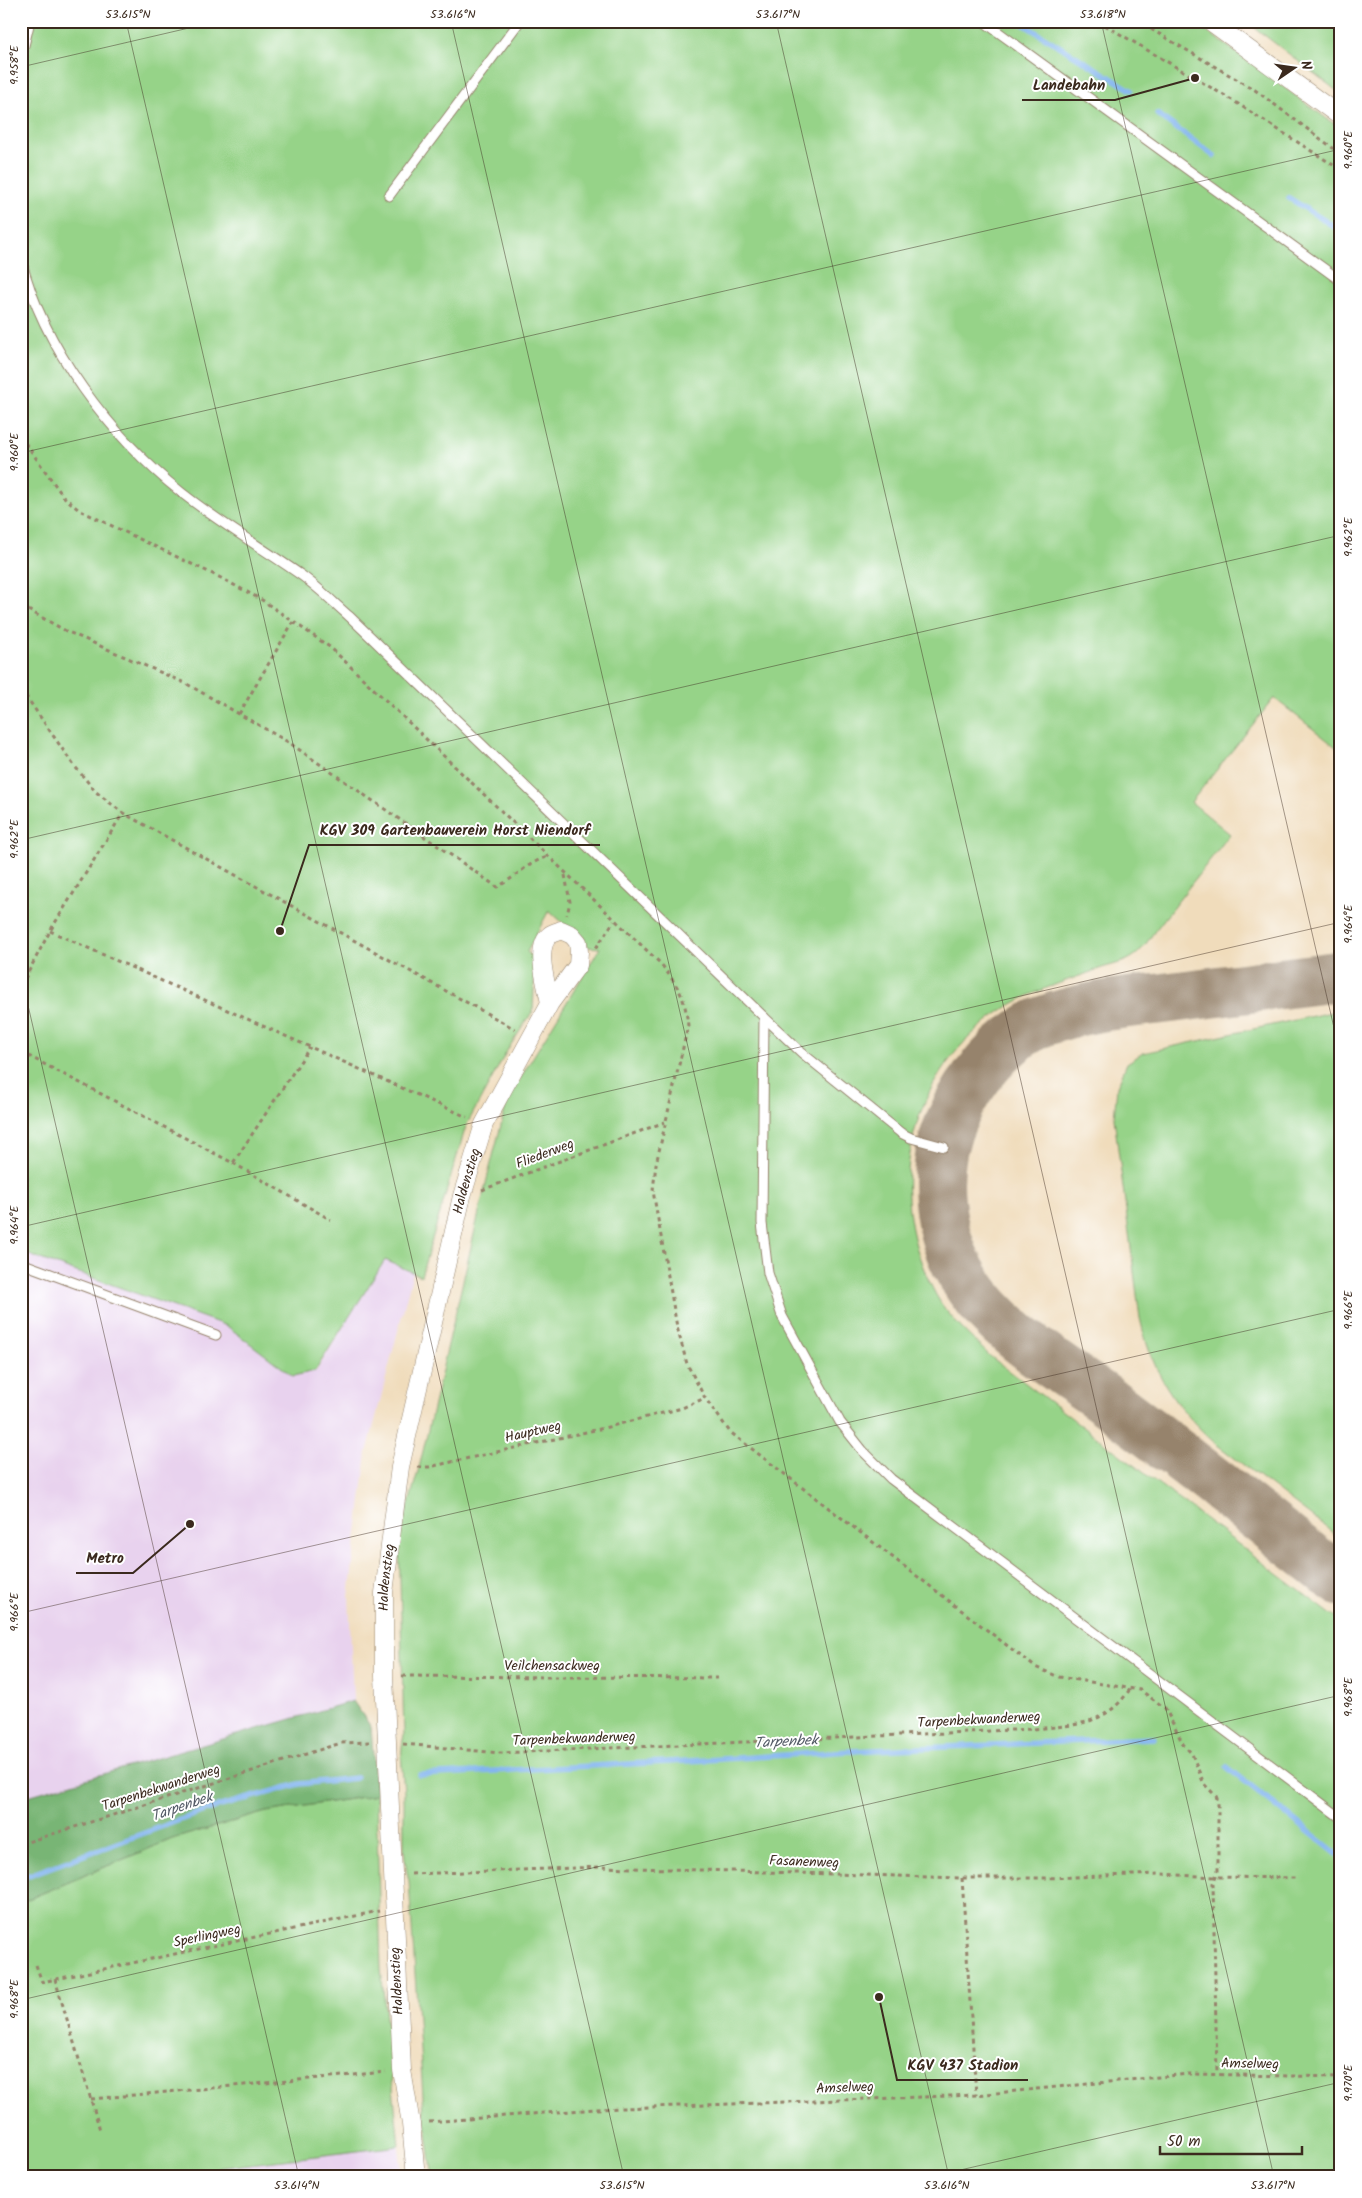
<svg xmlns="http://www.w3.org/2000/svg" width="1362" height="2198" font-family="Kalam,sans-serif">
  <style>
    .built { fill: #e8d2ee }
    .green { fill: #96d388; stroke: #687e53 }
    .forest { fill: #78b574; stroke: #5a7049 }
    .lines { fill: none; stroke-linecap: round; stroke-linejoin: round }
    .stream { stroke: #83b5ef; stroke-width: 5.5 }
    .taxiway { stroke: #96836c; stroke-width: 51 }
    .service-casing { stroke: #96836c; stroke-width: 11 }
    .minor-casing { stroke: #96836c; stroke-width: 19 }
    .path { stroke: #96836c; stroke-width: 3; stroke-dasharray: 4 4; stroke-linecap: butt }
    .service { stroke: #fff; stroke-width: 9 }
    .minor { stroke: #fff; stroke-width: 18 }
    .ticks { fill: none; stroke: #3b2a1e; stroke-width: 1; stroke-opacity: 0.45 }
    .labels { text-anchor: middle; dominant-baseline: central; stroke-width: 4; stroke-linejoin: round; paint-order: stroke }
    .street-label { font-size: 14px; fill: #3b2a1e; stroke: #fff }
    .water-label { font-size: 15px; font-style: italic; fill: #545b67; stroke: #fff }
    .leader { fill: none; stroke: #3b2a1e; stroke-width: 2 }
    .callout-dot { fill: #3b2a1e; stroke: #fff; stroke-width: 2 }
    .callout-label { font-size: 15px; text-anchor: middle; font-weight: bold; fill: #3b2a1e; stroke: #fff; stroke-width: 4; stroke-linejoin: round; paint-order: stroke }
    .neatline { fill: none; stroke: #3b2a1e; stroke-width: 2 }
    .ticks-label { font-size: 12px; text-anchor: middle; fill: #3b2a1e }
  </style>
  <rect width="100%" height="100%" fill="#fff"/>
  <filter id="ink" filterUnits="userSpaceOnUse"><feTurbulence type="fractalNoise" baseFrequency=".02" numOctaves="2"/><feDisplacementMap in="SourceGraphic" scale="10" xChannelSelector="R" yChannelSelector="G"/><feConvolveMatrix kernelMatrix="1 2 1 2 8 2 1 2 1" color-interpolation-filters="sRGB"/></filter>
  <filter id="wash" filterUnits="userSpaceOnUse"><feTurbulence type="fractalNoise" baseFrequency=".0096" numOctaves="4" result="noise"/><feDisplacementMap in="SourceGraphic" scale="20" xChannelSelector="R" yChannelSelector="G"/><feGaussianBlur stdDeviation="1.12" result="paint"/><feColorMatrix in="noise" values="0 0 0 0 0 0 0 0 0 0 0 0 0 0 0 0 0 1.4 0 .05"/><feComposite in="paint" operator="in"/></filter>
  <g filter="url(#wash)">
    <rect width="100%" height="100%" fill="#f0dcbb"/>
    <g class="built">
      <polygon points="21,1252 227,1326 293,1376 316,1371 385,1260 413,1272 367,1452 349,1596 353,1701 21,1798"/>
      <polygon points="399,2146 402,2177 142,2177"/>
    </g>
    <g class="green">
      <path d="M21 21H1193L1341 129V751L1274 698 1191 802 1230 834C1206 865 1182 896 1158 927 1151 935 1143 951 1134 956 1125 963 1110 965 1099 969 1064 982 1025 993 995 1015 905 1081 883 1197 936 1295 949 1319 972 1338 991 1357L1341 1622V2177H433L424 2112 409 1881C401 1853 405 1822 404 1793 403 1773 399 1754 404 1735L399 1539 420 1464 486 1183 508 1098 600 948 588 947 584 938 563 923 549 910 527 952 533 957 535 966 533 1011 508 1049 466 1126 421 1276 385 1260 315 1371 293 1376 227 1326 21 1252Z"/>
      <polygon points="1246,21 1341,21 1341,94"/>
      <path d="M1341 1010V1539L1216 1444C1175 1407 1152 1373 1140 1318L1114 1118 1117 1087 1127 1063 1143 1053Z"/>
      <polygon points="376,1795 381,1969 399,2146 142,2177 21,2177 21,1902 172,1839 266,1812"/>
    </g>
    <polygon class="forest" points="353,1701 371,1727 376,1795 266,1812 172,1839 21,1902 21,1798"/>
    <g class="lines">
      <g class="stream">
        <polyline points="1018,21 1131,90"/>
        <polyline points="1157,114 1214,156"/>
        <polyline points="1289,198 1341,231"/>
        <polyline points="1227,1767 1341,1857"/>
        <polyline points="420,1775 706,1760 850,1751 1154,1738"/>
        <polyline points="21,1878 210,1809 299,1784 356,1778"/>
      </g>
      <path class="taxiway" d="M1341 976C1283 983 1225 991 1167 998 1126 1003 1083 1006 1044 1021 1004 1037 969 1081 952 1119 929 1169 937 1235 966 1281 997 1332 1060 1367 1107 1401 1186 1459 1263 1521 1341 1581"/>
    </g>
  </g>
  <g filter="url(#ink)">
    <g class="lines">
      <defs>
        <g id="service">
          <polyline points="983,21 1341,281"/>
          <polyline points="21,58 30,21"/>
          <polyline points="389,196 520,21"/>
          <path d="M21 259C43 348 111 437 182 493 220 523 261 547 301 575 318 587 334 603 350 617L764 1017 762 1223 768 1273 782 1316 840 1422 863 1451 891 1479 1341 1818"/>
          <polyline points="764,1017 802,1053 901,1133 911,1138 944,1147"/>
          <polyline points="21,1263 216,1335"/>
        </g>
        <g id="minor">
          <polyline points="1210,21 1341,117"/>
          <path id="s1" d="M416 2177 411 2124 402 2070 384 1676V1593L400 1467 462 1196 484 1124 550 1003 578 965 579 952 578 942 572 935 561 930C557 932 552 933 550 935 534 947 547 986 550 1003"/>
        </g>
      </defs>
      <use href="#service" class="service-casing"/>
      <use href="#minor" class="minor-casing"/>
      <g class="path">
        <polyline points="1098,21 1232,100 1341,170"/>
        <polyline points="1137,21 1255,90 1341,154"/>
        <path d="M21 437 63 496 79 510 221 578 262 600 331 648 661 964C679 988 685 996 688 1026L656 1164 653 1191 677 1327 687 1364 705 1398 730 1432 1035 1667 1059 1677 1140 1690 1165 1708 1183 1744 1192 1754 1204 1784 1216 1796 1218 1801V1871L1213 1883 1217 2074"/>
        <path d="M21 606 66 631 187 684 288 742 497 887C517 877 525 864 547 857"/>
        <polyline points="21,689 72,763 96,792 123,813 515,1029"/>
        <polyline points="239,714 293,622"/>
        <polyline points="565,875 570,902 567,915"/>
        <polyline points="50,931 467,1117"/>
        <polyline points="596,948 614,921"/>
        <polyline points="21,986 50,931 123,813"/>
        <polyline points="21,1052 233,1163 310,1047"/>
        <polyline points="233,1163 331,1220"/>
        <polyline points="482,1190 665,1122"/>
        <polyline points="418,1467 429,1467 604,1428 682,1408 705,1398"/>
        <polyline points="402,1676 720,1678"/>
        <path d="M403 1744 500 1753 1034 1729C1074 1725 1106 1726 1130 1689"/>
        <polyline points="21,1844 341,1743 369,1742"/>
        <polyline points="411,1874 602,1867 962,1878 1046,1878 1161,1874 1215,1877 1298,1878"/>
        <polyline points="962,1878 976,2095"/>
        <polyline points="36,1965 42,1982 379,1911"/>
        <polyline points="55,1979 100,2130"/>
        <polyline points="91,2099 386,2072"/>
        <polyline points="429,2122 596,2109 976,2095 1189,2074 1341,2077"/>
      </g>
      <use href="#service" class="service"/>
      <use href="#minor" class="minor"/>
    </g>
  </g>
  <path class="ticks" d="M126 21 624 2177M451 21 949 2177M776 21 1274 2177M1101 21 1341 1058M21 67 219 21M21 453 1341 149M21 840 1341 535M21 975 299 2177M21 1227 1341 922M21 1613 1341 1309M21 2000 1341 1695M930 2177 1341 2082"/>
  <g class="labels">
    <g class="street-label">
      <text transform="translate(545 1154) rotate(-21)">Fliederweg</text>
      <text stroke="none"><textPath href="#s1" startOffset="1006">Haldenstieg</textPath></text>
      <text transform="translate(533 1432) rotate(-13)">Hauptweg</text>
      <text stroke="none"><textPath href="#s1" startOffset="601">Haldenstieg</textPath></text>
      <text x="552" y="1666">Veilchensackweg</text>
      <text transform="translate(979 1720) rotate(-3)">Tarpenbekwanderweg</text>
      <text transform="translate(574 1739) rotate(-2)">Tarpenbekwanderweg</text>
      <text transform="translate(161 1788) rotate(-18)">Tarpenbekwanderweg</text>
      <text transform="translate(804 1862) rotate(2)">Fasanenweg</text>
      <text transform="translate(207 1936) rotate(-12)">Sperlingweg</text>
      <text transform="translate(397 1981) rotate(-93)">Haldenstieg</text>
      <text transform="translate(1250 2064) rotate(1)">Amselweg</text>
      <text transform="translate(845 2088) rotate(-2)">Amselweg</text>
    </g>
    <g class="water-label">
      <text transform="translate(786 1742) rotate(-3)">Tarpenbek</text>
      <text transform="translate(182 1807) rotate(-19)">Tarpenbek</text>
    </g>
  </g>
  <path class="leader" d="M1195 78L1115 100H1022M280 931L309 845H600M190 1524L133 1573H76M879 1997L897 2080H1028"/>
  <g class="callout-dot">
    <circle cx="1195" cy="78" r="5"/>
    <circle cx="280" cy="931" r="5"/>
    <circle cx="190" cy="1524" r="5"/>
    <circle cx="879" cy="1997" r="5"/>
  </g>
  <g class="callout-label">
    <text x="1069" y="90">Landebahn</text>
    <text x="455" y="835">KGV 309 Gartenbauverein Horst Niendorf</text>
    <text x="105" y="1563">Metro</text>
    <text x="963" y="2070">KGV 437 Stadion</text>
  </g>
  <rect width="1362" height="2198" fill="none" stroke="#fff" stroke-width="55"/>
  <g transform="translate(1294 68) rotate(77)" stroke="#ffffff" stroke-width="4" paint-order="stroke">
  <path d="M0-4L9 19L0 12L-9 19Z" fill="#3b2a1e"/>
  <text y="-8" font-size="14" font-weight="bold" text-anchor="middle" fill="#3b2a1e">N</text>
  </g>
  <path d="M1160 2146v8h142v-8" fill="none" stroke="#3b2a1e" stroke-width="2.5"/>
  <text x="1167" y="2146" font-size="15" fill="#3b2a1e" stroke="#ffffff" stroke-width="4" paint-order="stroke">50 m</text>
  <rect x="28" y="28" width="1306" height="2142" class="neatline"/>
  <g class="ticks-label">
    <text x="128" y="18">53.615°N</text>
    <text x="453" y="18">53.616°N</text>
    <text x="778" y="18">53.617°N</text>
    <text x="1103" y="18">53.618°N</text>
    <text transform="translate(14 65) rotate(-90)" y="4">9.958°E</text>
    <text transform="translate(1348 150) rotate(-90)" y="4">9.960°E</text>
    <text transform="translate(14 452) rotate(-90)" y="4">9.960°E</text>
    <text transform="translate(1348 537) rotate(-90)" y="4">9.962°E</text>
    <text transform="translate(14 839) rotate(-90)" y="4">9.962°E</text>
    <text transform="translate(1348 924) rotate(-90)" y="4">9.964°E</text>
    <text transform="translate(14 1225) rotate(-90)" y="4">9.964°E</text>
    <text transform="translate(1348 1310) rotate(-90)" y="4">9.966°E</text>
    <text transform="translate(14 1612) rotate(-90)" y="4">9.966°E</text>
    <text transform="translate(1348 1697) rotate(-90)" y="4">9.968°E</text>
    <text transform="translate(14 1999) rotate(-90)" y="4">9.968°E</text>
    <text transform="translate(1348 2083) rotate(-90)" y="4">9.970°E</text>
    <text x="297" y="2189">53.614°N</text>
    <text x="622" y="2189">53.615°N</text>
    <text x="947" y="2189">53.616°N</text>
    <text x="1273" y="2189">53.617°N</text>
  </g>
</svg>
